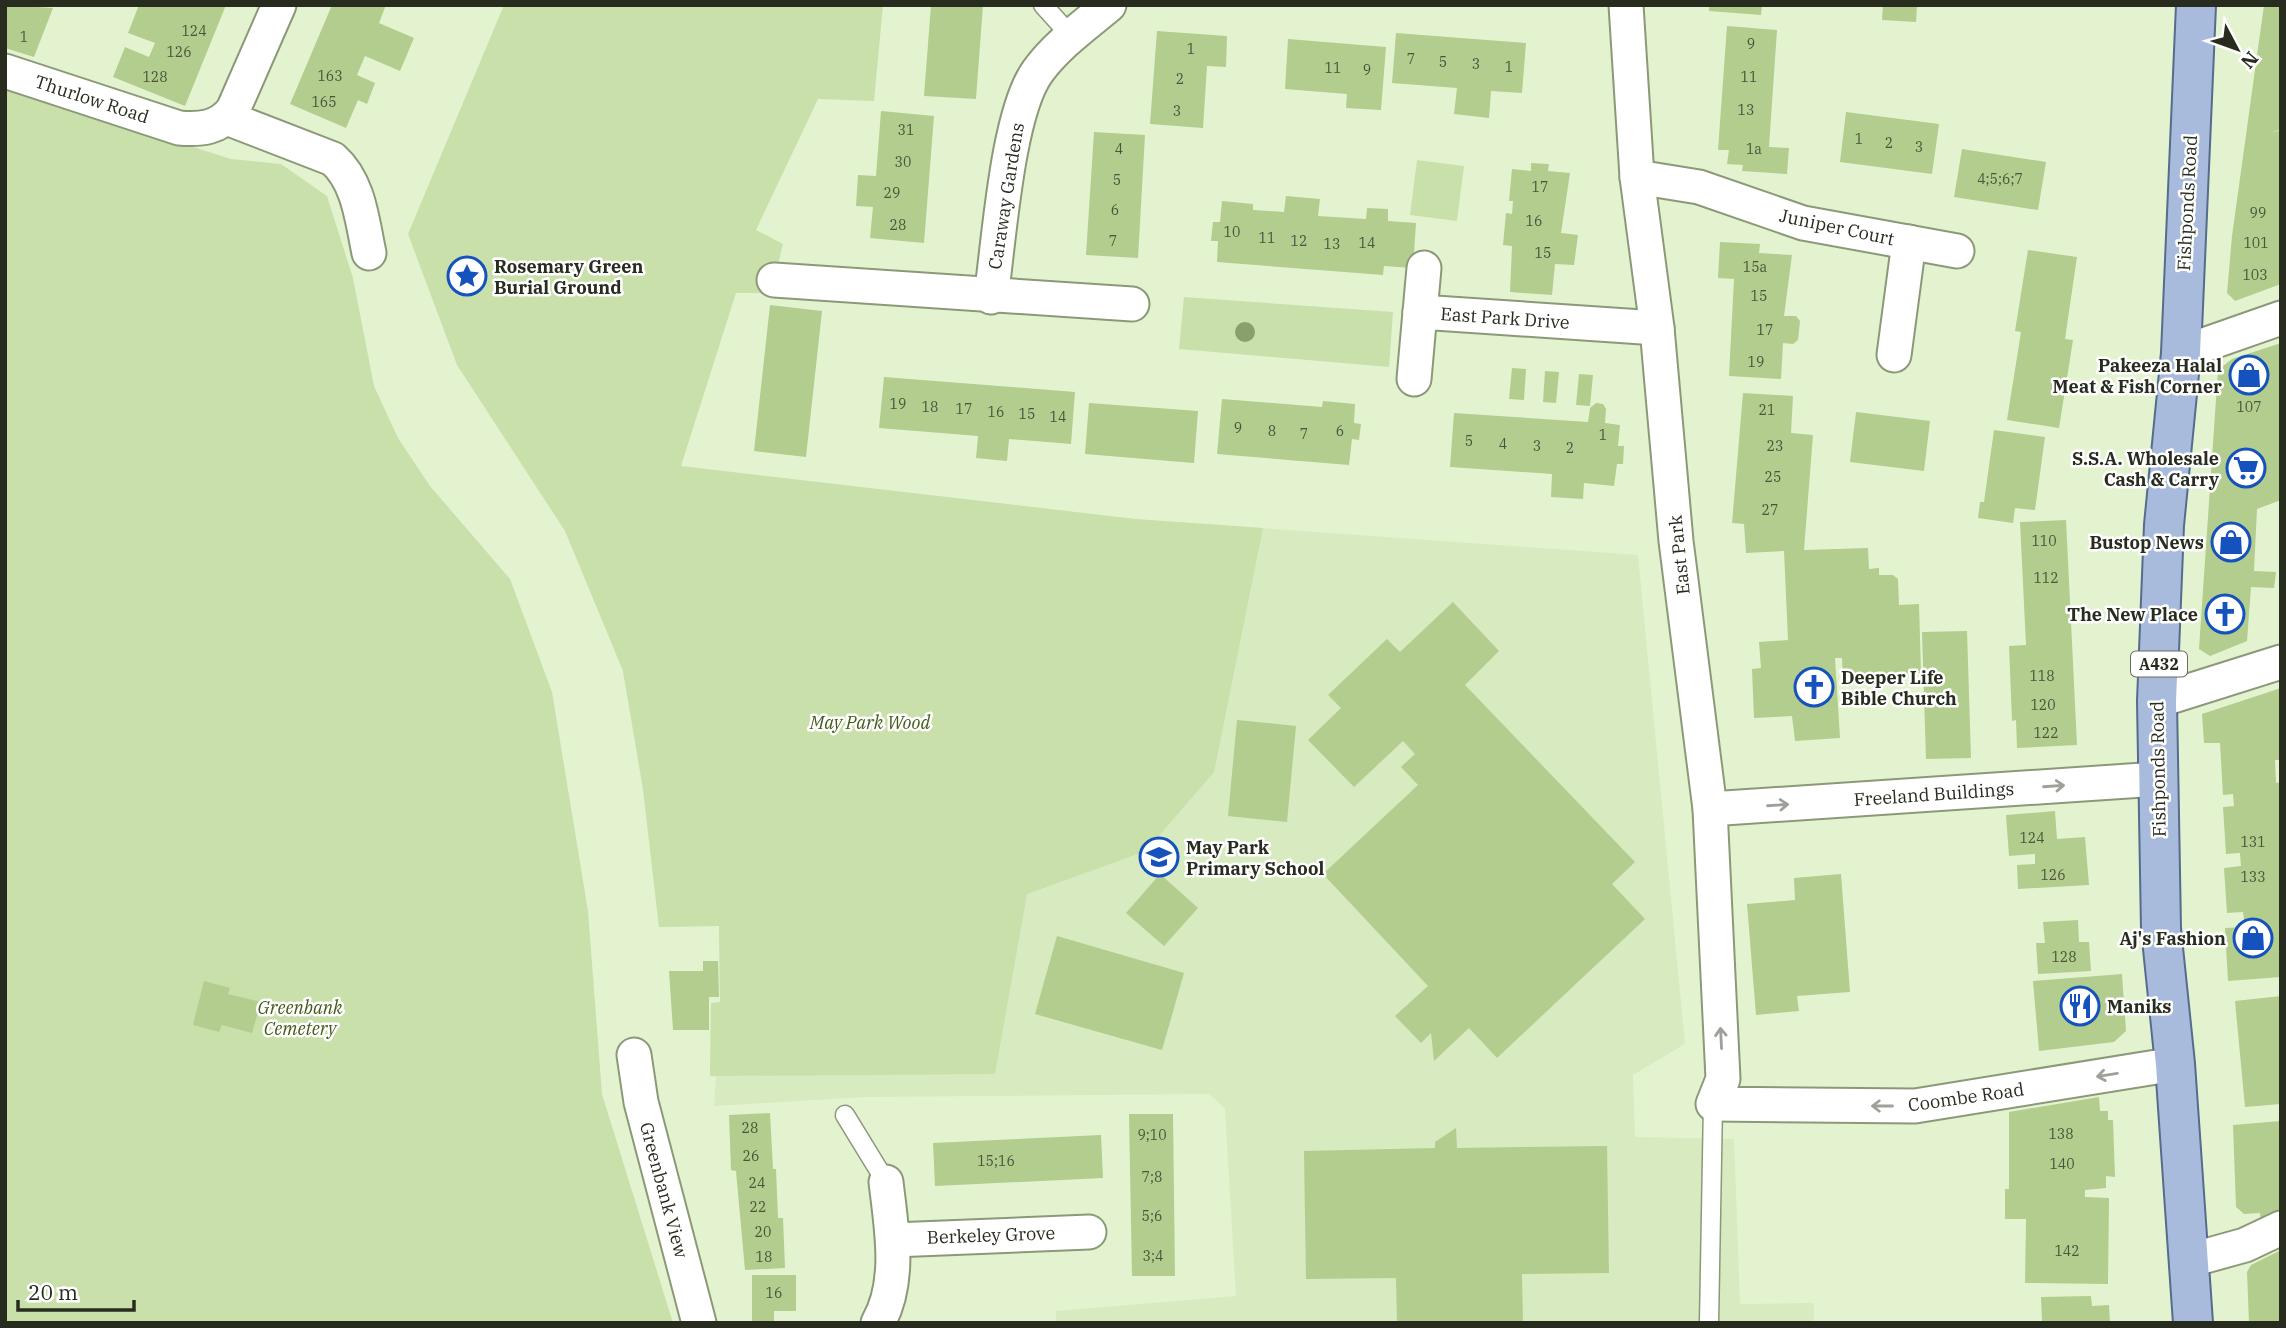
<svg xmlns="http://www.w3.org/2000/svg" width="2286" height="1328" font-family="'IBM Plex Serif',serif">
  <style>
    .built { fill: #d7eac0 }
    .green { fill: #c9e0ab }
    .building { fill: #b2cd8e }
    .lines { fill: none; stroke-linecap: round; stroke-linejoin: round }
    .service-casing { stroke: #8b9978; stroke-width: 21 }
    .minor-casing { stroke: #8b9978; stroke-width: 37 }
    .primary-casing { stroke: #556c8c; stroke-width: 42 }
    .service { stroke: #fff; stroke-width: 18 }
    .minor { stroke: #fff; stroke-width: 33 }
    .primary { stroke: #a8bbdd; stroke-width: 38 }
    .tree { fill: #8b9f6b }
    .oneway { stroke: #9ea09a }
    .labels { text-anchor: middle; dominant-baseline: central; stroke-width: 5; stroke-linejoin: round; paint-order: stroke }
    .number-label { font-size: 14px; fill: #4a543b }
    .shield { fill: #fff; stroke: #686b62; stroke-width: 2 }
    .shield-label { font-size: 16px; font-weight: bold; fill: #272c1f }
    .street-label { font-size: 18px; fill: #272c1f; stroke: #fff }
    .poi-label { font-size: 18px; font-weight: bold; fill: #272c1f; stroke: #fff; text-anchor: end }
    .park-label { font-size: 18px; font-style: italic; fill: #435b19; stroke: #fff }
  </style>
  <rect width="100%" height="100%" fill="#e3f3d0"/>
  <polygon class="built" points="712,470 1135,519 1638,555 1685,1044 1633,1075 1635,1137 1734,1139 1740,1304 1814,1303 1814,1323 1056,1323 1056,1311 1236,1296 1225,1109 1209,1094 865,1097 714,1106 716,1077 710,1076 711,1003 720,1002 719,926 659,927 643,789 623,671"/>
  <g class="green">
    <polygon points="504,5 883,5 874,101 818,99 756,230 783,244 771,293 736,293 681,466 1135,519 1263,528 1214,772 1146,851 1027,894 995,1074 710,1076 711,1003 720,1002 719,926 659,927 643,789 623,671 565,531 457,365 408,234"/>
    <polygon points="5,87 231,159 281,164 327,196 353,278 374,386 398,438 430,486 510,579 552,692 588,911 602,1094 673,1323 5,1323"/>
    <polygon points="1417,160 1464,166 1457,221 1410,215"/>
    <polygon points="1184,297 1393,312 1389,367 1179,349"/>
  </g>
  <g class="building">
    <polygon points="5,5 53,8 34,57 5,48"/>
    <polygon points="139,5 226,5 185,106 113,77 125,47 149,57 155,43 128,33"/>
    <polygon points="332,5 386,5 379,23 414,38 400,71 365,56 357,75 375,83 367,104 358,100 346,128 290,104"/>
    <polygon points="931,5 983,5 976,99 924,96"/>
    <polygon points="1709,5 1762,5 1761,15 1709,11"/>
    <polygon points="1883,5 1917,5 1916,22 1882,20"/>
    <polygon points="2264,5 2281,5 2281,129 2271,133 2281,130 2281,284 2235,301 2227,293 2232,236"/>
    <polygon points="1727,26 1777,30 1769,147 1789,148 1787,174 1742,171 1743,165 1727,164 1729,150 1718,150"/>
    <polygon points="1157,31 1227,36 1226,67 1207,66 1203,128 1150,124"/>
    <polygon points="1396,33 1526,43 1522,93 1491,91 1489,118 1454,114 1457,88 1392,83"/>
    <polygon points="1288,39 1386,47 1381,110 1346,108 1347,94 1285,89"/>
    <polygon points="881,111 934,116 924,243 870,238 873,207 856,206 858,175 876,176"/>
    <polygon points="1846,112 1939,124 1932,174 1840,162"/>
    <polygon points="1094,132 1145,135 1138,258 1086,255"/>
    <polygon points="1962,149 2046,162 2038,210 1954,197"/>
    <polygon points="1531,163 1549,164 1548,171 1570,173 1561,233 1578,235 1574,265 1555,264 1552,295 1510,292 1512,246 1503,245 1506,213 1512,214 1513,201 1509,201 1512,169 1531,171"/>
    <polygon points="1286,196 1320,199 1318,216 1366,219 1367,208 1388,209 1388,221 1416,223 1413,268 1384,266 1383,275 1217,262 1218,241 1211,241 1213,222 1220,222 1222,201 1253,204 1253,210 1284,212"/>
    <polygon points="1720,242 1760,244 1759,253 1792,255 1784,316 1796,316 1800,321 1798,340 1793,344 1783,343 1781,379 1729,376 1734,279 1718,278"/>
    <polygon points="2028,250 2077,257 2065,339 2073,340 2059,428 2007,420 2021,332 2015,331"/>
    <polygon points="770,305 822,311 806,457 754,451"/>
    <polygon points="2281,343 2281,500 2257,509 2254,571 2276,572 2274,588 2251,587 2247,641 2210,656 2199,649 2218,370 2232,359"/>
    <polygon points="1512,368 1526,369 1524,400 1509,399"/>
    <polygon points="1545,371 1559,372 1556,403 1543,402"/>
    <polygon points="1579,374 1593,375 1590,406 1576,405"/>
    <polygon points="884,377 1075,392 1071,444 1009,439 1007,461 976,458 978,436 879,428"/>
    <polygon points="1743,393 1793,396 1791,433 1813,435 1804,550 1868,548 1869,569 1879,568 1879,575 1893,575 1898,579 1899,605 1919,604 1921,673 1878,675 1878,682 1843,683 1842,658 1835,658 1840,738 1795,741 1792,716 1754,718 1752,669 1761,668 1759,642 1788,640 1784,551 1746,553 1744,524 1732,523"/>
    <polygon points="1222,399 1322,407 1323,401 1355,404 1354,423 1361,424 1359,440 1352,439 1349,465 1217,454"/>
    <polygon points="1089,403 1198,411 1194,463 1085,454"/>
    <polygon points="1596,403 1603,404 1606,409 1605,423 1620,425 1618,446 1624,446 1623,464 1617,464 1614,486 1584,483 1583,499 1551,497 1552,474 1450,467 1454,413 1588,422 1590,408"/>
    <polygon points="1856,412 1930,421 1924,471 1850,462"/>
    <polygon points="1994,430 2045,437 2035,510 2015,508 2013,523 1978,518 1980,502 1984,502"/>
    <polygon points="2066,520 2077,745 2017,748 2016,720 2012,721 2009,646 2026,645 2020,522"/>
    <polygon points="1453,602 1499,651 1465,685 1635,862 1612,884 1645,919 1497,1058 1469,1028 1434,1061 1431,1033 1421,1043 1395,1016 1428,986 1323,874 1418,785 1401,767 1415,754 1403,741 1354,787 1308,740 1341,708 1328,695 1387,639 1400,652"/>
    <polygon points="1967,631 1971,758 1926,759 1922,632"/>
    <polygon points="2281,688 2281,760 2275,760 2276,783 2281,782 2281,977 2228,981 2225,928 2245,927 2243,912 2227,913 2224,868 2241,866 2240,853 2226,854 2223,807 2234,806 2233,794 2223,795 2220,743 2204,743 2202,714"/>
    <polygon points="1237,720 1296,726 1287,822 1228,816"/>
    <polygon points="2055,811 2057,839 2085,837 2089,885 2018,889 2017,865 2035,864 2035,854 2009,856 2006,815"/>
    <polygon points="1160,874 1198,908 1164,946 1126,913"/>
    <polygon points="1841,874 1850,992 1797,996 1799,1011 1756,1015 1747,904 1795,900 1794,878"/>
    <polygon points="2078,920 2079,942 2089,942 2091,971 2038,974 2036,943 2045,943 2043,922"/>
    <polygon points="1057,936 1184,973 1162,1050 1035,1014"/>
    <polygon points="703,961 718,961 719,997 709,997 709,1030 673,1030 669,971 703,971"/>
    <polygon points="2122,974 2126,1031 2114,1042 2039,1051 2033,981"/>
    <polygon points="204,981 230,988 228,994 261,1002 252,1033 222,1025 219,1032 193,1025"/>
    <polygon points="2281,996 2281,1104 2245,1107 2235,1001"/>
    <polygon points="2099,1097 2100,1111 2108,1111 2108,1120 2113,1120 2115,1177 2106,1176 2106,1188 2085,1190 2085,1197 2109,1198 2108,1284 2025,1283 2026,1219 2005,1219 2005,1189 2009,1189 2009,1112"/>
    <polygon points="770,1113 773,1169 776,1169 778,1218 783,1218 785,1268 745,1270 736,1171 731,1170 729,1115"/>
    <polygon points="1129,1114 1173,1114 1175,1276 1132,1276"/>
    <polygon points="2281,1121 2281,1215 2261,1224 2260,1213 2244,1214 2236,1207 2233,1125"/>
    <polygon points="1456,1128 1457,1148 1607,1146 1609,1273 1522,1274 1523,1323 1397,1323 1396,1278 1306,1279 1304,1151 1435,1148 1435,1142"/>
    <polygon points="1101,1135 1103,1178 935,1186 933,1143"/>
    <polygon points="2281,1250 2281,1323 2249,1323 2247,1272 2251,1265"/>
    <polygon points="752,1275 796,1275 796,1311 774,1311 774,1323 752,1323"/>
    <polygon points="2091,1296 2092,1306 2109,1305 2110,1323 2042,1323 2041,1297"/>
  </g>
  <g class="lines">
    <defs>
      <g id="service">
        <polyline points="1043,5 1071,36"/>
        <polyline points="845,1115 886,1182"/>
        <polyline points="1709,1323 1713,1104"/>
      </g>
      <g id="minor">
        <polyline points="1626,5 1637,177 1657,328 1676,541 1710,809 1723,1079 1713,1104 1915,1106 2175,1064"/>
        <path d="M5 71 179 128C201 130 219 128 233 110L279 5"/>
        <path d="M227 118 333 159C359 182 362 220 369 253"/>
        <polyline points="1637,177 1699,187 1803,223 1957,251"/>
        <polyline points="774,280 1132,304"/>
        <path d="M991 297C999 242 1007 113 1038 71 1057 45 1085 25 1109 5"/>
        <polyline points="1420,312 1424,268"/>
        <polyline points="2181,353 2281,318"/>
        <polyline points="1894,355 1909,242"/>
        <polyline points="1414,379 1420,312 1657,328"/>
        <polyline points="2157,701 2281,662"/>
        <polyline points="1710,809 2158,779"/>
        <polyline points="634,1055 641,1102 699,1323"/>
        <polyline points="893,1240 1089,1232"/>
        <polyline points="2191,1260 2245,1245 2281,1228"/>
        <path d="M878 1323C902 1281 891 1226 886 1182"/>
      </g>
      <polyline id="primary" points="2193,1323 2175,1064 2161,929 2157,701 2164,525 2181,353 2196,5"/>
    </defs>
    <use href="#service" class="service-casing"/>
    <use href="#minor" class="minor-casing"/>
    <use href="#primary" class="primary-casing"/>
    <use href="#service" class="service"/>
    <use href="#minor" class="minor"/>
    <use href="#primary" class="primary"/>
  </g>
  <circle class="tree" cx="1245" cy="332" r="10"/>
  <defs><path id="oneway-shaft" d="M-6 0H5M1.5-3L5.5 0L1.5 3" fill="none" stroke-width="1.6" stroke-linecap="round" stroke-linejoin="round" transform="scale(1.75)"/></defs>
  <g class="oneway">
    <use href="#oneway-shaft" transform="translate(2054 786) rotate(-4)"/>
    <use href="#oneway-shaft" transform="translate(1778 805) rotate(-4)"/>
    <use href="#oneway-shaft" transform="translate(1721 1038) rotate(-93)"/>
    <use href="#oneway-shaft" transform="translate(2107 1075) rotate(171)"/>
    <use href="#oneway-shaft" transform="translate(1882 1106) rotate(180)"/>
  </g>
  <defs>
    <symbol id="sight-ring" viewBox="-11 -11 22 22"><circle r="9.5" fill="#fff" stroke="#1652bd" stroke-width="1.5"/><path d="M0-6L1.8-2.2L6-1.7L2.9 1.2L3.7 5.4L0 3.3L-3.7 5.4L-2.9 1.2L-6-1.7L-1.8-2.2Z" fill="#1652bd"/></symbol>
    <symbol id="shop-ring" viewBox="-11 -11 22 22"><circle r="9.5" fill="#fff" stroke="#1652bd" stroke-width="1.5"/><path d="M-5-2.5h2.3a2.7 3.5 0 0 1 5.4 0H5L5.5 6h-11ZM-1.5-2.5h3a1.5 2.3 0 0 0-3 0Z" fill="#1652bd"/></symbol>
    <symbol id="supermarket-ring" viewBox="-11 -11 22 22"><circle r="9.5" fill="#fff" stroke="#1652bd" stroke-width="1.5"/><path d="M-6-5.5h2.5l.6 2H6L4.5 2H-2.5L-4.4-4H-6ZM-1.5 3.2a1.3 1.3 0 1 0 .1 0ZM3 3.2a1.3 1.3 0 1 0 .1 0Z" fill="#1652bd"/></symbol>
    <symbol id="church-ring" viewBox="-11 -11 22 22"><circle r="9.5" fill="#fff" stroke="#1652bd" stroke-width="1.5"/><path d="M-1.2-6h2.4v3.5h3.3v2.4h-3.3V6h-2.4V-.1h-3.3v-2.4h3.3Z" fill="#1652bd"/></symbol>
    <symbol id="school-ring" viewBox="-11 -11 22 22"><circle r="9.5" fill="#fff" stroke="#1652bd" stroke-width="1.5"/><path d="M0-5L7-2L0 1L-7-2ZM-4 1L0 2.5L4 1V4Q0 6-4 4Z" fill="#1652bd"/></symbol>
    <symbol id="restaurant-ring" viewBox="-11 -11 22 22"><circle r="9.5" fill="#fff" stroke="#1652bd" stroke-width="1.5"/><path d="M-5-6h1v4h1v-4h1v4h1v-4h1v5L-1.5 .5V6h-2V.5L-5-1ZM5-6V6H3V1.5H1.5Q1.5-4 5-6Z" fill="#1652bd"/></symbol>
  </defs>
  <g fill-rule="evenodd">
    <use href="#sight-ring" x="445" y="254" width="44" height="44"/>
    <use href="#shop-ring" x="2227" y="353" width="44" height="44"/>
    <use href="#supermarket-ring" x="2224" y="446" width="44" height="44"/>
    <use href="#shop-ring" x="2209" y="520" width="44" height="44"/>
    <use href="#church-ring" x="2203" y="592" width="44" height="44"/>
    <use href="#church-ring" x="1792" y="665" width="44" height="44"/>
    <use href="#school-ring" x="1137" y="835" width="44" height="44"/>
    <use href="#shop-ring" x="2231" y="916" width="44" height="44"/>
    <use href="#restaurant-ring" x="2058" y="984" width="44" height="44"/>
  </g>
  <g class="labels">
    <g class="number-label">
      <text x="194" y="31">124</text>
      <text x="24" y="37">1</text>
      <text x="1751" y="44">9</text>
      <text x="1191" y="49">1</text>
      <text x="179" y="52">126</text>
      <text x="1411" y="59">7</text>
      <text x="1443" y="62">5</text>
      <text x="1476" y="64">3</text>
      <text x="1509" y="67">1</text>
      <text x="1333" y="68">11</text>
      <text x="1367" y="70">9</text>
      <text x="330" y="76">163</text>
      <text x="155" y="77">128</text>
      <text x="1749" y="77">11</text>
      <text x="1180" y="79">2</text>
      <text x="324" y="102">165</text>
      <text x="1746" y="110">13</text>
      <text x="1177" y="111">3</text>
      <text x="906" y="130">31</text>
      <text x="1859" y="139">1</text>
      <text x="1889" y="143">2</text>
      <text x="1919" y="147">3</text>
      <text x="1119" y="149">4</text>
      <text x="1754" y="149">1a</text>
      <text x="903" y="162">30</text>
      <text x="2000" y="179">4;5;6;7</text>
      <text x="1117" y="180">5</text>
      <text x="1540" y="187">17</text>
      <text x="892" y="193">29</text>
      <text x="1115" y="210">6</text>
      <text x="2258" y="213">99</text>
      <text x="1534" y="221">16</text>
      <text x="898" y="225">28</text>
      <text x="1232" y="232">10</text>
      <text x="1267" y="238">11</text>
      <text x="1113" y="241">7</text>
      <text x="1299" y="241">12</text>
      <text x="1367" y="243">14</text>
      <text x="2256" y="243">101</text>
      <text x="1332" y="244">13</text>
      <text x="1543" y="253">15</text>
      <text x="1755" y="267">15a</text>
      <text x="2255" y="275">103</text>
      <text x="1759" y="296">15</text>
      <text x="1765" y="330">17</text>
      <text x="1756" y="362">19</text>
      <text x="898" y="404">19</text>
      <text x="930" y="407">18</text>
      <text x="2249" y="407">107</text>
      <text x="964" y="409">17</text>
      <text x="1767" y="410">21</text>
      <text x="996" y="412">16</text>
      <text x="1027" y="414">15</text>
      <text x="1058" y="417">14</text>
      <text x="1238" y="428">9</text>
      <text x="1272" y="431">8</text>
      <text x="1340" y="431">6</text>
      <text x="1304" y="434">7</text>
      <text x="1603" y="435">1</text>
      <text x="1469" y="441">5</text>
      <text x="1503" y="444">4</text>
      <text x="1537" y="446">3</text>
      <text x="1775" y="446">23</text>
      <text x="1570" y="448">2</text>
      <text x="1773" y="477">25</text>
      <text x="1770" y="510">27</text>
      <text x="2044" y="541">110</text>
      <text x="2046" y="578">112</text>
      <text x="2042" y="676">118</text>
      <text x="2043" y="705">120</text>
      <text x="2046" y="733">122</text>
      <text x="2032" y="838">124</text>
      <text x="2253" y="842">131</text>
      <text x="2053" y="875">126</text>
      <text x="2253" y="877">133</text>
      <text x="2064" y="957">128</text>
      <text x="750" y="1128">28</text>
      <text x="2061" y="1134">138</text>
      <text x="1152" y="1135">9;10</text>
      <text x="751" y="1156">26</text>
      <text x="996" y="1161">15;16</text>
      <text x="2062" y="1164">140</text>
      <text x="1152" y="1177">7;8</text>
      <text x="757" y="1183">24</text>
      <text x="758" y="1207">22</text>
      <text x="1152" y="1216">5;6</text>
      <text x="763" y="1232">20</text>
      <text x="2067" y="1251">142</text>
      <text x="1153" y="1256">3;4</text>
      <text x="764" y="1257">18</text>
      <text x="774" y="1293">16</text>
    </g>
    <rect class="shield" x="2131" y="651.5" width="56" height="25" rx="5"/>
    <g class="shield-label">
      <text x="2159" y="664">A432</text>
    </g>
    <g class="street-label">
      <text transform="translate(92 99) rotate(18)">Thurlow Road</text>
      <text transform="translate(1006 196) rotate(-81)">Caraway Gardens</text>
      <text transform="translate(2187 203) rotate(-87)">Fishponds Road</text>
      <text transform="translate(1837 227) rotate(12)">Juniper Court</text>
      <text transform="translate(1505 318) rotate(4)">East Park Drive</text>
      <text transform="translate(1679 555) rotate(-96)">East Park</text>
      <text transform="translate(2158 769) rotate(-91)">Fishponds Road</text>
      <text transform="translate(1934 794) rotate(-4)">Freeland Buildings</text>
      <text transform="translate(1966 1097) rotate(-8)">Coombe Road</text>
      <text transform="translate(664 1190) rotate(75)">Greenbank View</text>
      <text transform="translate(991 1235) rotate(-2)">Berkeley Grove</text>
    </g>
    <g class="poi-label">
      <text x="494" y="266" text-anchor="start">Rosemary Green<tspan x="494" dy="21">Burial Ground</tspan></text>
      <text x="2222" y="365">Pakeeza Halal<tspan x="2222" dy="21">Meat &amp; Fish Corner</tspan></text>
      <text x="2219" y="458">S.S.A. Wholesale<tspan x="2219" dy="21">Cash &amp; Carry</tspan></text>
      <text x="2204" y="542">Bustop News</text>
      <text x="2198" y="614">The New Place</text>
      <text x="1841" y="677" text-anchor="start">Deeper Life<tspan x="1841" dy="21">Bible Church</tspan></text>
      <text x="1186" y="847" text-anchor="start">May Park<tspan x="1186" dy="21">Primary School</tspan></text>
      <text x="2226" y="938">Aj's Fashion</text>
      <text x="2107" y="1006" text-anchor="start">Maniks</text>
    </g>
    <g class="park-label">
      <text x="870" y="722">May Park Wood</text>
      <text x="300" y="1007">Greenbank<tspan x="300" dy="21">Cemetery</tspan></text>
    </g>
  </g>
  <rect width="2286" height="1328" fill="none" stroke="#272c1f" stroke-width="14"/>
  <g transform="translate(2237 49) rotate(131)" stroke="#ffffff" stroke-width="5" paint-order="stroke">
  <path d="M0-5L12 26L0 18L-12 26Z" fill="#272c1f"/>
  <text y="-10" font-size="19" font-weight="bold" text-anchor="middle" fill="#272c1f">N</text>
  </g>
  <path d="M18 1300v10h116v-10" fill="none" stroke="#272c1f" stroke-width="3.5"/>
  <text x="28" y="1300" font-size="21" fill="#272c1f" stroke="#ffffff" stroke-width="5" paint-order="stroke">20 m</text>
</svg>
